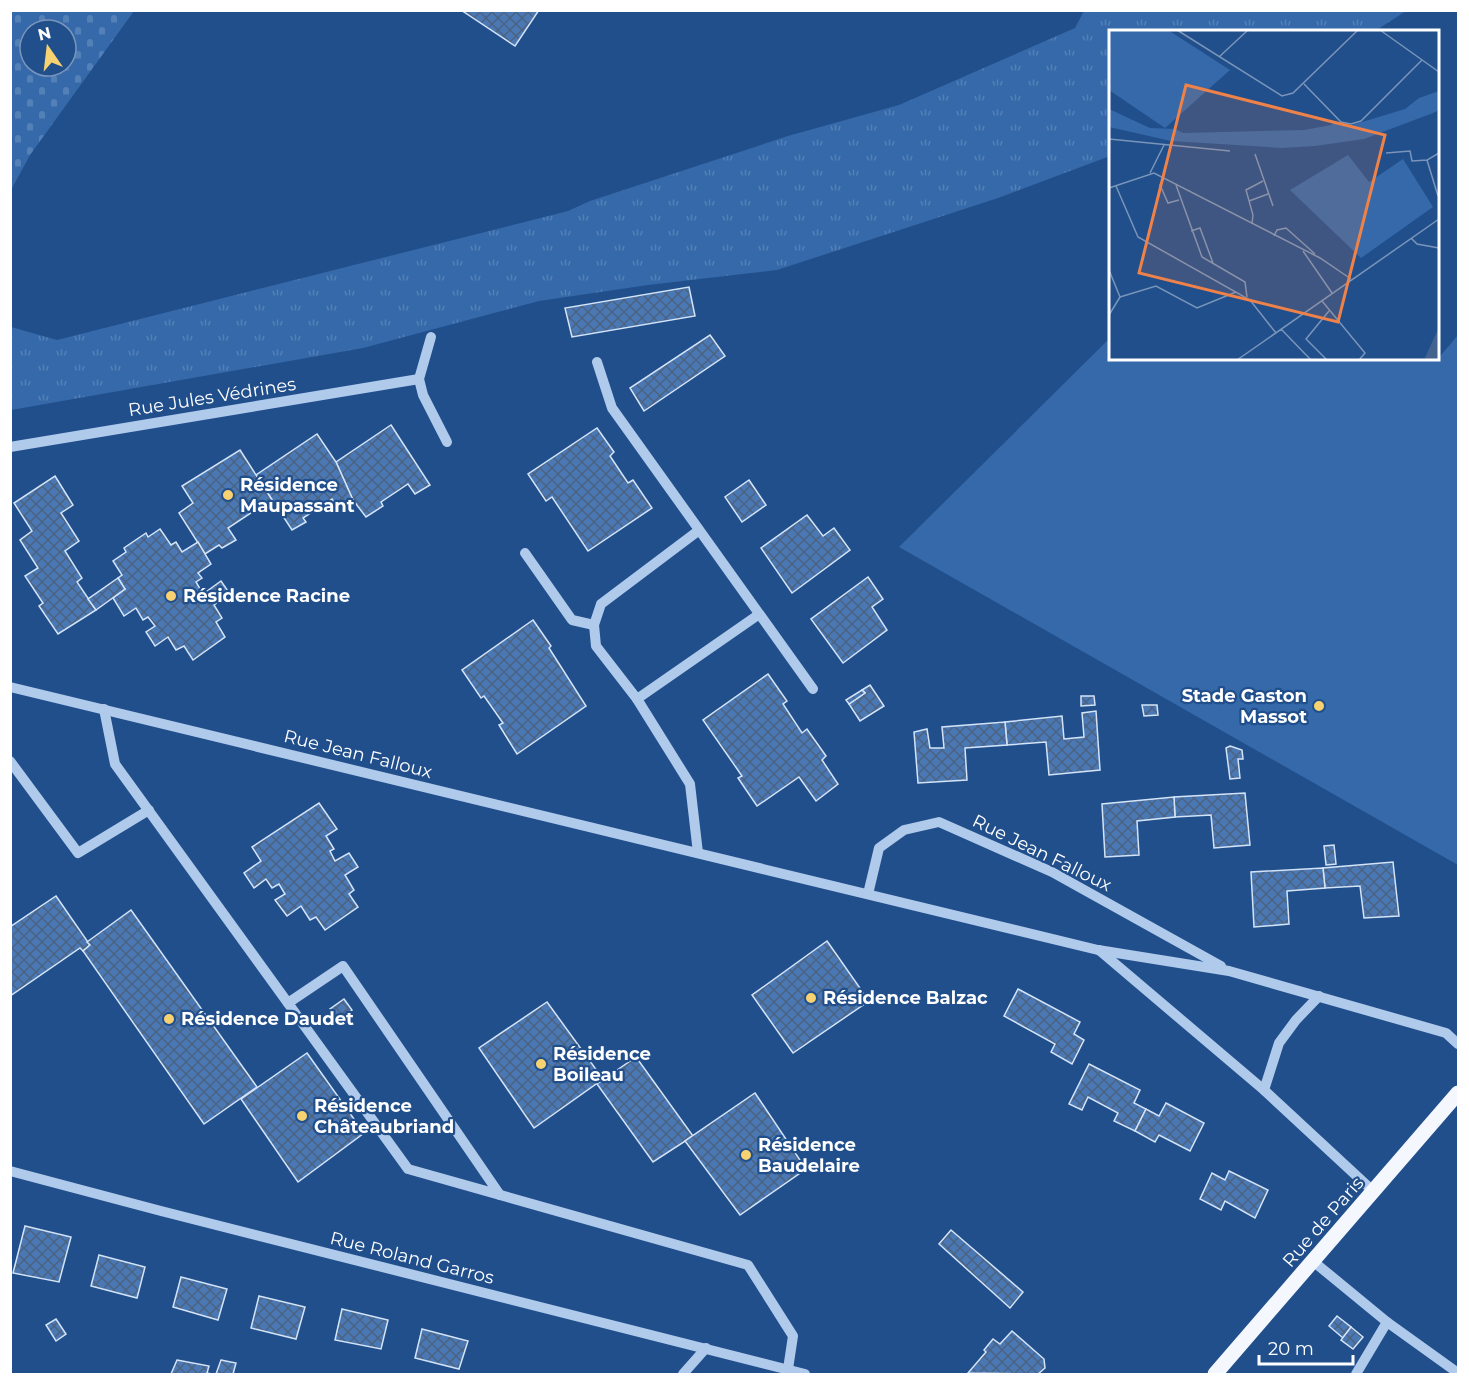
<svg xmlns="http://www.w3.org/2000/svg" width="1469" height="1385" font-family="Montserrat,sans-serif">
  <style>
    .grass { fill: url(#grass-tufts) }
    .cemetery { fill: url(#cemetery-stones); fill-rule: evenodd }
    .garden { fill: #3569aa }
    .building { fill: url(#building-cross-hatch); stroke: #d4e4f8; stroke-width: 1.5 }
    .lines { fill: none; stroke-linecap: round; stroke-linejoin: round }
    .minor { stroke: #b0caeb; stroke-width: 10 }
    .major { stroke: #f4f8fe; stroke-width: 15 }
    .poi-dot { fill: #f8d271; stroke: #214f8c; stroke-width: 2 }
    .labels { text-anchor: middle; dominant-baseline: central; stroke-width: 4.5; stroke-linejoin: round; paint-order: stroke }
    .street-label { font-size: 18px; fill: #fff; stroke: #214f8c }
    .poi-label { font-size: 18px; font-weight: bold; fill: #fff; stroke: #214f8c; text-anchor: start }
    .inset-road { fill: none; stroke: #7a95ba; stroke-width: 1.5 }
    .view { fill: #ee8249; fill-opacity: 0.15; stroke: #ee8249; stroke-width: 3 }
    .inset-edge { fill: none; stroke: #fff; stroke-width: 3 }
  </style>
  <defs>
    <pattern id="grass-tufts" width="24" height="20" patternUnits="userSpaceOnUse" patternTransform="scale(1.5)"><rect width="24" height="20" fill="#3569aa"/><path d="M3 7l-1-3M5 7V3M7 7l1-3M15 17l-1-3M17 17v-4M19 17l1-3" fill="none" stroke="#5380b7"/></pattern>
    <pattern id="cemetery-stones" width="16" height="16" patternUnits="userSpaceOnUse" patternTransform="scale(1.5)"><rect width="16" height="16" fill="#3569aa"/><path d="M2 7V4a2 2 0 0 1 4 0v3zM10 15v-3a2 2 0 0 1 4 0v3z" fill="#5380b7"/></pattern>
    <pattern id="building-cross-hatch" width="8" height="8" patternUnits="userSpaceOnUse" patternTransform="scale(1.5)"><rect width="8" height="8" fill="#4a78b4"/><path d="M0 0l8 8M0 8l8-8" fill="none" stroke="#4b6280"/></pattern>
  </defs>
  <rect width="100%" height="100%" fill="#214f8c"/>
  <polygon class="grass" points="1084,11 1406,11 1375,31 1110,32 1110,156 998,198 777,270 648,285 539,301 363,348 11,410 11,327 57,340 568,211 590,201 788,136 899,105 1075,28"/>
  <path class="cemetery" d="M11 10 134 11 30 155 11 190ZM30 30H66V66H30Z"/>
  <polygon class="garden" points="1458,335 1458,865 899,547 1110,338 1110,358 1432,358 1436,361"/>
  <g class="building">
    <polygon points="461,10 539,10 515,46"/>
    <polygon points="689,287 695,316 572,337 565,308"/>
    <polygon points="710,335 725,356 644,411 630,388"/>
    <polygon points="391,425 430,485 415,494 408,484 381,502 383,506 366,517 353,500 336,462"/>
    <polygon points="597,428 614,452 610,456 628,483 633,480 652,508 588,551 552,497 546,501 528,474"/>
    <polygon points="317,434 336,462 353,500 339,510 332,499 303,518 306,522 292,530 256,475"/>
    <polygon points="240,450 274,503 259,512 257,509 228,528 236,540 222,548 219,545 205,554 179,513 193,503 182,486"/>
    <polygon points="55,476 73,505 61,513 79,541 65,551 82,578 77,582 96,610 58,634 39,606 43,603 25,576 38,568 20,540 32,531 14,503"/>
    <polygon points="749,480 766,505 742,522 725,497"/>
    <polygon points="807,515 823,536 834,528 850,550 792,593 761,548"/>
    <polygon points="160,529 171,545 176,542 182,552 198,542 211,564 198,573 202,578 196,582 203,594 221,581 230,594 214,605 222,618 216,622 225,637 193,660 184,646 176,650 168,637 155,646 146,632 155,626 148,617 143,620 136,608 124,616 113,598 125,589 118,578 122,575 113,561 126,552 124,548 146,533 148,537"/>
    <polygon points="868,577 883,599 872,607 887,630 843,663 811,619"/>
    <polygon points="118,578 125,589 96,610 88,599"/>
    <polygon points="533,620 551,646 549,648 586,706 517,754 499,725 503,723 484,696 481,698 462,670"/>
    <polygon points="768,674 787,701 783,704 802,733 807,729 826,756 822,760 838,784 816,801 799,777 757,806 738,778 742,776 703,720"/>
    <polygon points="870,685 884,706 860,721 849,704 865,693 862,690"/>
    <polygon points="862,690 865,693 849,704 846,700"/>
    <polygon points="1081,696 1094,696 1095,705 1081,706"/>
    <polygon points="1142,705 1157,705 1158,715 1144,716"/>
    <polygon points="1096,711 1100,770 1049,775 1046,742 1007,745 1005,722 1062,716 1064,739 1084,737 1082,713"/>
    <polygon points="1005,722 1007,745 965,748 967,780 918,783 914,732 927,729 930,748 944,748 942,727"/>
    <polygon points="1230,746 1242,750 1243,759 1238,759 1240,778 1230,779 1226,748"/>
    <polygon points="1245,793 1250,845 1214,848 1211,815 1175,817 1174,797"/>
    <polygon points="1174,797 1175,817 1137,821 1139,855 1105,857 1102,804"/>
    <polygon points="319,803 337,829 326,836 334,849 330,851 335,861 349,853 358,867 345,875 354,890 349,894 358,907 325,930 316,917 310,920 301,906 287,916 275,900 285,894 279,884 272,888 266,879 254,888 244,873 261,861 252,847"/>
    <polygon points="1334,845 1336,864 1326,865 1324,846"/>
    <polygon points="1393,862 1399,916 1364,918 1360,886 1325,888 1323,868"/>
    <polygon points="1323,868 1325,888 1287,891 1289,924 1254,927 1251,872"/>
    <polygon points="56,896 90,945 83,951 80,948 10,996 10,927"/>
    <polygon points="131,910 257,1087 204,1124 83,951 90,945 87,942"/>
    <polygon points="827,941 869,1001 793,1053 752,995"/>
    <polygon points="1018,989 1080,1022 1074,1034 1084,1040 1072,1064 1051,1052 1055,1044 1004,1016"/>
    <polygon points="344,999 352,1010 338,1020 330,1009"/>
    <polygon points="547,1002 603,1079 534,1128 479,1048"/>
    <polygon points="307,1053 364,1133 298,1182 241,1099"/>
    <polygon points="636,1057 693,1136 653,1162 597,1084"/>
    <polygon points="1089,1064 1140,1090 1134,1103 1146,1109 1135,1131 1114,1121 1118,1113 1088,1097 1082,1110 1069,1104"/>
    <polygon points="755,1093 806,1169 740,1215 685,1141"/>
    <polygon points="1166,1103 1204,1123 1190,1151 1159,1135 1155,1142 1135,1131 1146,1109 1159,1116"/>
    <polygon points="1229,1171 1268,1190 1255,1218 1225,1201 1221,1210 1200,1199 1212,1173 1225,1180"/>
    <polygon points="25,1226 71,1237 59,1282 13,1273"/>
    <polygon points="951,1230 1023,1292 1010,1308 939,1244"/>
    <polygon points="99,1255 145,1267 137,1298 91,1286"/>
    <polygon points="181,1277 227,1289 218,1320 173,1307"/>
    <polygon points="259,1296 305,1307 296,1339 251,1328"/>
    <polygon points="342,1309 388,1320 381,1349 335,1340"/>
    <polygon points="1337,1316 1351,1327 1343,1338 1329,1326"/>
    <polygon points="56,1319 66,1334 56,1341 46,1325"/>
    <polygon points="1351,1327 1363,1337 1353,1349 1341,1340"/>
    <polygon points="422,1329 468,1341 459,1369 415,1358"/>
    <polygon points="1012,1331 1044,1359 1045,1368 1038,1374 968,1373 986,1352 984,1350 993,1339 1000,1344"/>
    <polygon points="177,1360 209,1366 207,1373 211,1374 171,1374"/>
    <polygon points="221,1360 236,1363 233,1374 216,1374"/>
  </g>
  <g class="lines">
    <g class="minor">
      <polyline points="431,337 419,379 423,395 447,442"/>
      <polyline points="597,362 612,408 813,689"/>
      <polyline points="10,447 419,379"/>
      <polyline points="525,553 572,620 594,625"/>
      <polyline points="10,687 1098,950 1229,971 1446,1033 1458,1044"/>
      <polyline points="637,699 758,615"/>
      <polyline points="104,709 115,764 408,1169 748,1265 793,1336 788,1369"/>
      <polyline points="10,761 78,853 149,810"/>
      <polyline points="698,853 690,784 637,699 596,646 594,625 601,604 698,531"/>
      <polyline points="868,894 879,848 904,830 939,822 1052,872 1221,966"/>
      <polyline points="1099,950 1264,1090 1374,1192"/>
      <polyline points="288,1003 343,966 500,1195"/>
      <polyline points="1264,1090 1279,1043 1296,1020 1319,996"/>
      <polyline points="10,1171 161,1211 805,1374"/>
      <polyline points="1314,1262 1387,1322 1458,1373"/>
      <polyline points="683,1374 706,1348"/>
      <polyline points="1356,1374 1387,1322"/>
    </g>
    <polyline class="major" points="1215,1374 1458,1093"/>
  </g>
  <g class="poi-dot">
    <circle cx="228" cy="495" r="6"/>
    <circle cx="171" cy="596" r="6"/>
    <circle cx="1319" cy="706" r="6"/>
    <circle cx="811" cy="998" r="6"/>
    <circle cx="169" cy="1019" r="6"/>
    <circle cx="541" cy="1064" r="6"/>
    <circle cx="302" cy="1116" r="6"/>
    <circle cx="746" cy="1155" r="6"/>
  </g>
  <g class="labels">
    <g class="street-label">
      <text transform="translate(212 397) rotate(-9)">Rue Jules Védrines</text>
      <text transform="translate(358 754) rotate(14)">Rue Jean Falloux</text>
      <text transform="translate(1042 853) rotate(26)">Rue Jean Falloux</text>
      <text transform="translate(1323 1222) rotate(-49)">Rue de Paris</text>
      <text transform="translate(412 1258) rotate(14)">Rue Roland Garros</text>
    </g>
    <g class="poi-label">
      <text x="240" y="485">Résidence<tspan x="240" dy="21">Maupassant</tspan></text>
      <text x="183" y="596">Résidence Racine</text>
      <text x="1307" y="696" text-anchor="end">Stade Gaston<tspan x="1307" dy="21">Massot</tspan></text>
      <text x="823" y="998">Résidence Balzac</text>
      <text x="181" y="1019">Résidence Daudet</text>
      <text x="553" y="1054">Résidence<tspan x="553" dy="21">Boileau</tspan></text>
      <text x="314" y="1106">Résidence<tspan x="314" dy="21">Châteaubriand</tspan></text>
      <text x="758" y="1145">Résidence<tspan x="758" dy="21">Baudelaire</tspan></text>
    </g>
  </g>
  <g transform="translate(1109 30)">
    <rect width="330" height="330" fill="#214f8c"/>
    <path d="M330 61V80L324 83 255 109 206 116 173 118 62 111 0 97V79L41 98 66 99 74 103 195 100 222 95 226 91 240 96 296 79 310 68Z" fill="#3569aa"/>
    <path d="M0 0H59L121 40 56 98 0 60Z" fill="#3569aa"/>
    <path d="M239 125 260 152 294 129 324 177 252 228 181 160Z" fill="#3569aa"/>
    <path d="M330 297V330H315Z" fill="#42638f"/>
    <path class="inset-road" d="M68 0 173 66 184 63 249 0M271 0 330 42M110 27 139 0M195 54 232 92 242 94 252 91 313 30M0 109 121 121M277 123 301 121 303 131 318 130M146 124 164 176M41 143 55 115M55 148 51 155 59 173 70 170M67 155 93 227 136 252 138 267M7 156 29 207 141 270 167 303M0 158 45 143 211 228 242 249M329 166 318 130 330 123M140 171 159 164M143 194 144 185 137 160 154 151M82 201 91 198 104 233M165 206 168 200 177 198 206 224M302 208 308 214 330 218M194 221 223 263M0 240 11 267M11 267 47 256 88 278 127 262M213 271 256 323 250 330M0 285 11 267M172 299 202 330M128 330 330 189M218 330 197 309 220 281"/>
    <path class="view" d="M77 55 276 105 229 292 30 243Z"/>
    <rect width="330" height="330" class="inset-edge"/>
  </g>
  <rect width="1469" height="1385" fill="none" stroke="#ffffff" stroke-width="24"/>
  <g transform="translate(48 48) rotate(346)"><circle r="28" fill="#214f8c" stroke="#7a95ba" stroke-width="1.5"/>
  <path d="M0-4.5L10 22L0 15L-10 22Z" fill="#f8d271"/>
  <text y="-9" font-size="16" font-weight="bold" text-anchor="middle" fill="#ffffff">N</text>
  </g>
  <path d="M1259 1355v9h94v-9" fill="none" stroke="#ffffff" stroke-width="3"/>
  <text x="1268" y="1355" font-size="18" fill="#ffffff" stroke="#214f8c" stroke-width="4.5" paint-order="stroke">20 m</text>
</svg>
